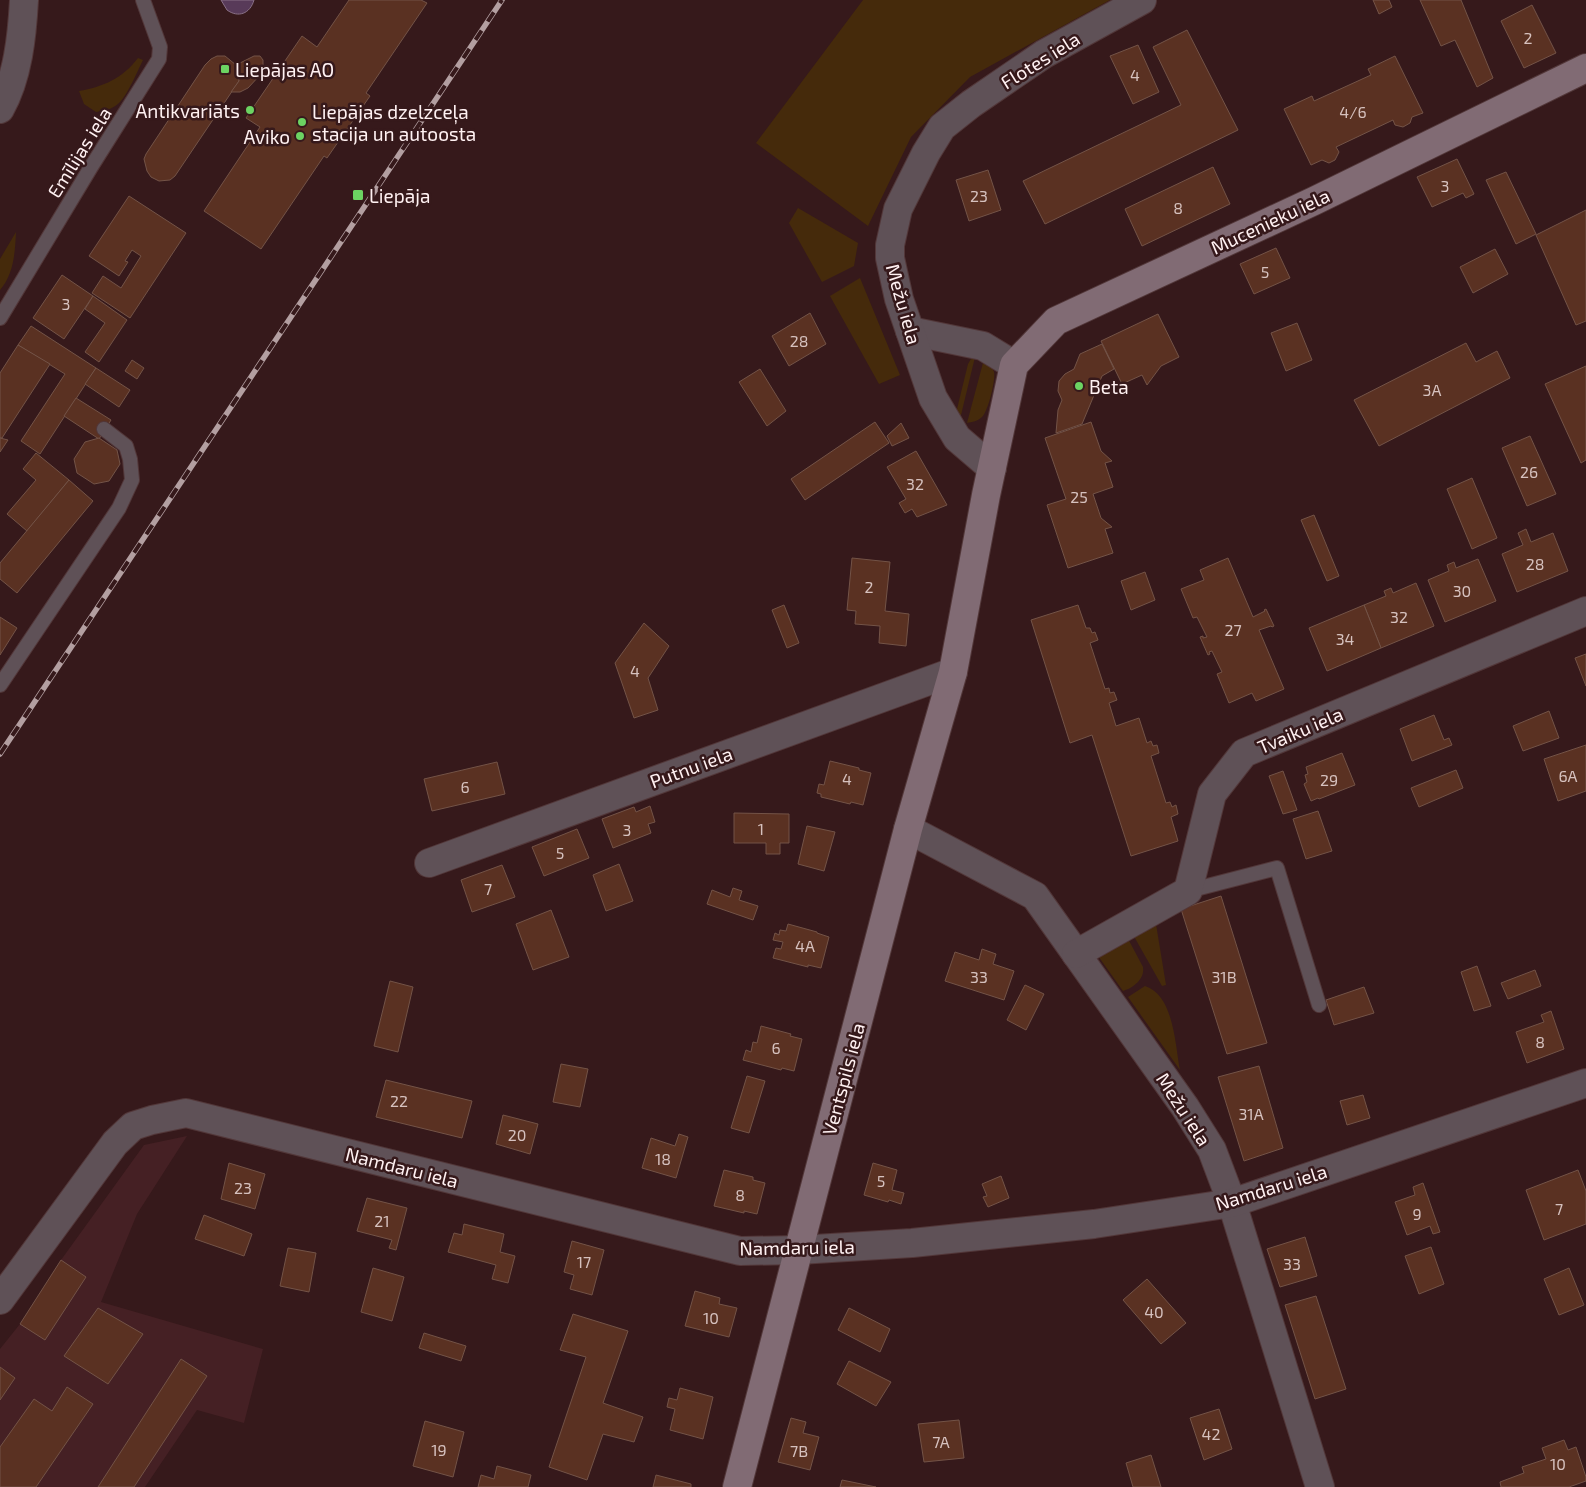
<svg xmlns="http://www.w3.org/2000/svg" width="1586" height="1487" font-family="'Exo 2',sans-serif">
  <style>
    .built { fill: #452024 }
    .green { fill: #452a0b }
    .water { fill: #583a59; stroke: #8a7187 }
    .building { fill: #5a3122; stroke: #735347 }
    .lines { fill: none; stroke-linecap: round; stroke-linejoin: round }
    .lane-casing { stroke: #523739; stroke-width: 16 }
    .street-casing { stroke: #523739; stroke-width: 30 }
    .secondary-casing { stroke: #523739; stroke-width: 30 }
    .lane { stroke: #5f5157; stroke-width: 14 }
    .street { stroke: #5f5157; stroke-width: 28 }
    .secondary { stroke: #816b74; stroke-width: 28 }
    .rail-casing { stroke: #b39fa1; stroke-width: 5.5 }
    .rail { stroke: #36191b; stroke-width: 4; stroke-dasharray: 11; stroke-linecap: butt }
    .poi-dot { fill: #6cd362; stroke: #36191b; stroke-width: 2 }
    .labels { text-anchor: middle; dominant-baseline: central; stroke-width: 5; stroke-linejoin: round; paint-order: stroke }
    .number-label { font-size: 16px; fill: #d6c1be }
    .street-label { font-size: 19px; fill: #fff1f2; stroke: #36191b }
    .poi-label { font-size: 19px; fill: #fff1f2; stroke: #36191b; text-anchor: start }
  </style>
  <rect width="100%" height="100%" fill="#36191b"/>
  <polygon class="built" points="187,1136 137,1214 101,1302 263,1349 244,1423 197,1410 145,1487 0,1487 0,1349 20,1324 61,1260 144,1145"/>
  <g class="green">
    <polygon points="863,0 1110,0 970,77 911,137 868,226 756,143"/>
    <path d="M138 58 143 60C138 70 127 96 119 103 113 109 104 111 96 112L84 104 79 91C103 87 123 78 138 58Z"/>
    <polygon points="798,208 858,243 854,266 822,282 789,223"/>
    <path d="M16 232C15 252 14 274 0 290V259Z"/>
    <polygon points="860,278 900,375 879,384 830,296"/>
    <polygon points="975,357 961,415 959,418 957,409 968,364 971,359"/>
    <path d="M984 359C988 363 992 366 994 372 996 379 988 412 982 417 978 421 972 422 967 423Z"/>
    <polygon points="1155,918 1166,985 1162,986 1131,931"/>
    <path d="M1126 935 1143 967C1145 979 1133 988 1123 991L1096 953Z"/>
    <path d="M1145 986C1174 995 1175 1045 1180 1070L1128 997Z"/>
  </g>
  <path class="water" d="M221 0H254C250 14 238 18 227 10Z"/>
  <g class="building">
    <polygon points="349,0 421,0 427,3 366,93 370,96 327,158 324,156 261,249 204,211 260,127 246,118 302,36 317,47"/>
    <polygon points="1373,0 1389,0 1392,7 1379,14"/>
    <polygon points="1420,0 1461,0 1493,78 1477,87 1455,40 1441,46"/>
    <polygon points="1532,5 1556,53 1524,68 1501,21"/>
    <polygon points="1187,30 1238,130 1045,224 1023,181 1181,105 1153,47"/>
    <polygon points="1138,45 1159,92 1133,104 1110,56"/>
    <polygon points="217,56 225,56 236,65 239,70 239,81 175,176 170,180 159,181 151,177 147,171 144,159 146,154 205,65 211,59"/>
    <polygon points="254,56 260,56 263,60 263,68 261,74 248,88 240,92 231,92 239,81 239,70 236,65"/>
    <polygon points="1395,56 1423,113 1412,117 1410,123 1403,127 1395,125 1393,120 1336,147 1339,152 1335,160 1329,163 1322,160 1311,165 1284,109 1312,96 1314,101 1371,75 1368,69"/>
    <polygon points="1457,159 1474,194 1466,198 1463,193 1432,207 1417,177"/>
    <polygon points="1213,167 1230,204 1142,246 1125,209"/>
    <polygon points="988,170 1001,210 969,221 956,180"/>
    <polygon points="1506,172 1536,234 1516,244 1486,180"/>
    <polygon points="129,196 186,233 130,318 92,293 103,276 121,288 141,256 132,250 125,261 128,262 119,276 89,256"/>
    <polygon points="1586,210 1586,321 1576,325 1536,235"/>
    <polygon points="1276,248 1290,278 1254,294 1240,264"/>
    <polygon points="1495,249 1508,274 1473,293 1460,267"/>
    <polygon points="62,275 93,296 64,339 33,318"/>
    <polygon points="93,296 127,320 99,362 85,352 105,323 85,309"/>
    <polygon points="810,313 826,344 789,366 772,336"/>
    <polygon points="1158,314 1179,357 1161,366 1147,385 1142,375 1122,384 1101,341"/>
    <polygon points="1297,323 1312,360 1286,371 1271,333"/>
    <polygon points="31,326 96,368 40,454 21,441 65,374 18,345"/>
    <polygon points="1466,343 1476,362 1497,351 1510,378 1379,446 1354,400"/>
    <polygon points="1102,344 1114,369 1102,376 1082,424 1056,433 1058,410 1062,400 1058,391 1059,381 1065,374 1074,369 1080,354"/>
    <polygon points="18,345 50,364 2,438 0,438 0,373"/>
    <polygon points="132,360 144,368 137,379 125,371"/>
    <polygon points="1586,366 1586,460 1581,463 1545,384"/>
    <polygon points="96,368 130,390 119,407 85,384"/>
    <polygon points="760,369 786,411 767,426 739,382"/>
    <polygon points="76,398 111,420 99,439 64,416"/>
    <polygon points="875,422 889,443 805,500 791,479"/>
    <polygon points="1091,422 1101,451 1112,461 1105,463 1113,487 1093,494 1101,518 1112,527 1105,529 1113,553 1068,568 1047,505 1066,499 1045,438"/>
    <polygon points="901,423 909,438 892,446 887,436"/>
    <polygon points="1530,436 1556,494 1527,506 1502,448"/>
    <polygon points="0,438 8,440 0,452"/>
    <polygon points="99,438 117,450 120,464 109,481 94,484 77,473 74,459 85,442"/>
    <polygon points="916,451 947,505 917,517 912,509 905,513 899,503 906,499 887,467"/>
    <polygon points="36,453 69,480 27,531 7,514 36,480 23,469"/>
    <polygon points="1472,478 1497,538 1472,549 1447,489"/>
    <polygon points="69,480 93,501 17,593 0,579 0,563"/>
    <polygon points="1314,515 1339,576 1327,581 1301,520"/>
    <polygon points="1526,529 1531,542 1553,533 1568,571 1517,592 1502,554 1523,545 1518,533"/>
    <polygon points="852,558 890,562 885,611 909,614 906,646 879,643 880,626 855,624 856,611 847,610"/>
    <polygon points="1228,558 1253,617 1265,611 1264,610 1266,609 1274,626 1272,627 1271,626 1259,630 1284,689 1256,701 1252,693 1229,703 1217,674 1222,672 1212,651 1209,652 1210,654 1208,655 1200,637 1203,636 1203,638 1207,637 1197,617 1193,618 1181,589 1204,580 1200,570"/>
    <polygon points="1478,559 1496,601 1445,622 1428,580 1449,571 1447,565 1454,562 1456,568"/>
    <polygon points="1145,572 1155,600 1131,610 1121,581"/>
    <polygon points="1416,583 1434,626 1381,648 1364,605 1386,596 1384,591 1391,588 1393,593"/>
    <polygon points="784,605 799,643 787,648 772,610"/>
    <polygon points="1078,605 1086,628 1090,628 1092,633 1095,632 1098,640 1090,643 1105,689 1109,688 1110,693 1114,692 1117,700 1109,703 1116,726 1139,718 1147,743 1151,741 1153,746 1157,745 1159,753 1151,756 1166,803 1170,802 1172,807 1176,805 1178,814 1171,817 1178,841 1131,856 1092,735 1070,743 1031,620"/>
    <polygon points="1364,605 1381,648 1327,671 1309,628"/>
    <polygon points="0,617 17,628 0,655"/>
    <polygon points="644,623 669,646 648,678 658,710 634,718 615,663"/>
    <polygon points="1586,654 1586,686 1575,658"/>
    <polygon points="1549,711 1559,738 1523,751 1513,726"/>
    <polygon points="1434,715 1444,740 1449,738 1452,745 1412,761 1400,729"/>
    <polygon points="1586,745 1586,791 1558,801 1544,759"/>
    <polygon points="1342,753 1355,785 1319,799 1318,798 1311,801 1304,784 1307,782 1305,775 1308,774 1306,767"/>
    <polygon points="830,761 859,768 859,770 871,773 863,805 851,802 850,804 821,797 821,794 817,793 819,784 824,785"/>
    <polygon points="497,762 505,794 432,811 424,779"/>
    <polygon points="1456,770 1463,788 1419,807 1411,788"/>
    <polygon points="1283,771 1297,810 1283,814 1269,776"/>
    <polygon points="650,806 655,822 648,824 651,833 613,848 602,819 634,807 636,812"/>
    <polygon points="1318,811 1332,851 1306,859 1293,819"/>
    <polygon points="734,813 789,814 789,843 780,843 780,854 766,854 766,843 734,843"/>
    <polygon points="807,826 835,832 824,871 798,864"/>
    <polygon points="577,829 589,858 544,876 532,847"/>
    <polygon points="619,864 633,901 606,911 593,875"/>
    <polygon points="502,865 515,897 472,912 461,880"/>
    <polygon points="733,888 742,891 739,900 758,906 753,920 707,904 712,890 730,897"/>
    <polygon points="1221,896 1267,1043 1227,1054 1181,909"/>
    <polygon points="551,910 569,957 533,970 516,924"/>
    <polygon points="788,924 817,932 817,933 829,937 821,968 808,965 808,967 773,958 776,948 781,949 783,942 773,940 775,933 779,935 780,930 786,931"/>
    <polygon points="982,949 996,954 993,964 1014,971 1004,1000 945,981 955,952 979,960"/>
    <polygon points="1477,966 1491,1006 1474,1011 1461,972"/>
    <polygon points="1535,970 1541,986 1508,999 1501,983"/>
    <polygon points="390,981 413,987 398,1052 374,1046"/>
    <polygon points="1025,985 1044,994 1026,1030 1007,1020"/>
    <polygon points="1364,987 1374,1013 1334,1025 1326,1000"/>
    <polygon points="1551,1011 1564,1049 1527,1063 1516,1032 1544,1022 1541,1015"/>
    <polygon points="761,1026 791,1034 790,1036 802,1039 794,1071 782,1068 781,1070 743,1060 746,1050 751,1052 753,1042 757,1043"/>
    <polygon points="561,1064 588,1069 580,1107 553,1102"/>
    <polygon points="1259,1066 1283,1148 1244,1161 1218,1077"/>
    <polygon points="747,1076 765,1081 749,1133 731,1128"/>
    <polygon points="386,1080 472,1101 462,1138 376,1117"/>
    <polygon points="1363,1095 1370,1118 1347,1125 1340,1101"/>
    <polygon points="503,1115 538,1124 530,1154 496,1144"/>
    <polygon points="679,1134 688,1137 676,1178 642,1168 651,1138 675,1146"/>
    <polygon points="229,1163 265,1174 255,1209 221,1199"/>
    <polygon points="873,1163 897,1170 892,1190 904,1193 901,1204 889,1200 888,1202 864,1195"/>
    <polygon points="724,1170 753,1177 753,1180 765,1183 757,1214 744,1211 744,1213 714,1206"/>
    <polygon points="1578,1170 1586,1191 1586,1224 1544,1240 1526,1190"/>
    <polygon points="1001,1176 1009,1198 988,1207 983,1197 987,1196 982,1184"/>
    <polygon points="1423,1183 1440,1232 1433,1234 1430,1226 1407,1235 1395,1202 1415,1195 1413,1187"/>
    <polygon points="367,1198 407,1208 396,1250 389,1248 392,1240 357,1231"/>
    <polygon points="204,1215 252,1234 244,1256 195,1239"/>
    <polygon points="464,1224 504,1234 500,1252 515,1256 508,1283 492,1279 496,1265 448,1252 454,1233 462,1235"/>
    <polygon points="1305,1237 1317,1276 1280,1287 1267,1249"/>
    <polygon points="572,1241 604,1250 592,1295 570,1289 574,1275 564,1272"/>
    <polygon points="1431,1247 1444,1284 1419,1294 1405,1256"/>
    <polygon points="288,1248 316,1253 309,1292 280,1286"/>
    <polygon points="61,1260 86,1277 45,1340 20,1324"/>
    <polygon points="373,1268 404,1277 392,1321 361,1312"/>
    <polygon points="1569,1268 1584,1305 1559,1315 1544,1279"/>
    <polygon points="1147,1279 1186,1323 1161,1344 1123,1300"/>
    <polygon points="695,1291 720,1298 719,1304 737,1308 729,1337 685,1326"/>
    <polygon points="1316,1296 1346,1389 1315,1399 1285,1305"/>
    <polygon points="98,1308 143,1334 108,1384 64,1356"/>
    <polygon points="849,1308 890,1329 880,1352 838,1330"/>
    <polygon points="573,1314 628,1331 603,1403 643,1417 634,1442 603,1434 587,1480 549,1467 586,1357 560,1350"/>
    <polygon points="424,1333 466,1346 461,1361 419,1348"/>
    <polygon points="181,1359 207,1376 134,1487 98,1487"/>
    <polygon points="849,1361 891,1382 876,1406 837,1384"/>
    <polygon points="0,1367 15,1378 0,1400"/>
    <polygon points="67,1387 93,1404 36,1487 0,1487 0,1447 34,1399 52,1411"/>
    <polygon points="680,1388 713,1397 703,1439 670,1430 675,1409 667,1407 669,1398 677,1400"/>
    <polygon points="1219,1409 1232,1449 1204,1460 1190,1418"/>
    <polygon points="791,1418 806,1422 803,1433 819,1437 810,1470 778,1462"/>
    <polygon points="959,1420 964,1458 924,1462 918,1424"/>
    <polygon points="425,1421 464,1432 453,1477 413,1466"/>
    <polygon points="1564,1440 1568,1450 1576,1447 1586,1477 1586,1481 1569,1487 1501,1487 1500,1482 1524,1473 1522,1467 1546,1459 1542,1448"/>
    <polygon points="1151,1455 1161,1487 1133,1487 1126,1463"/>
    <polygon points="497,1466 531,1475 528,1487 478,1487 481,1475 494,1479"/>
    <polygon points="656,1475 691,1484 691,1487 653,1487"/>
    <polygon points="842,1480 876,1487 840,1487"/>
  </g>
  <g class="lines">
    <defs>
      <g id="lane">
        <polyline points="0,318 91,167 159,59 160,47 143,0"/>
        <polyline points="0,685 119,508 132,480 130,459 126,446 104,429"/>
        <polyline points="1188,891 1277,868 1319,1005"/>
      </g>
      <g id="street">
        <path d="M0 109C18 77 22 36 24 0"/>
        <polyline points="910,331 983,346 1014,365"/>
        <polyline points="992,468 957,438 933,398 899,299 890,258 890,245 898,209 926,153 942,127 971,104 1044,54 1142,0"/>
        <polyline points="908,829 1035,896 1185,1107 1212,1150 1232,1203 1320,1487"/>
        <polyline points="429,863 953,672"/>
        <polyline points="1076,954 1188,891 1212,794 1244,753 1586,611"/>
        <polyline points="0,1300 115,1143 133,1126 152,1120 186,1113 740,1251 799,1250 912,1243 1094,1224 1232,1203 1586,1083"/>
      </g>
      <polyline id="secondary" points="737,1487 908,829 953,672 986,495 1014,365 1056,321 1314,201 1586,68"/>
    </defs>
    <use href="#lane" class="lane-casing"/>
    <use href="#street" class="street-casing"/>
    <use href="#secondary" class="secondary-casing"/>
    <use href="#lane" class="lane"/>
    <use href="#street" class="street"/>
    <use href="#secondary" class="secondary"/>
    <defs>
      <polyline id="rail" points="0,754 502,0"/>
    </defs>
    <use href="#rail" class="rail-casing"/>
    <use href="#rail" class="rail"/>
  </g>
  <g class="poi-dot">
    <rect x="220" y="64" width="10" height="10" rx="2.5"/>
    <circle cx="250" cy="110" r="5"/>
    <circle cx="302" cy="122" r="5"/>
    <circle cx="300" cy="136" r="5"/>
    <rect x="352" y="189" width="12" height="12" rx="2.5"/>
    <circle cx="1079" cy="386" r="5"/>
  </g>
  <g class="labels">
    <g class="number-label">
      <text x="1528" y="37">2</text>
      <text x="1135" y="74">4</text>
      <text x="1353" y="111">4/6</text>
      <text x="1445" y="185">3</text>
      <text x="979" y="195">23</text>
      <text x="1178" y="207">8</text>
      <text x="1265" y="271">5</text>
      <text x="66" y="303">3</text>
      <text x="799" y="340">28</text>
      <text x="1432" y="389">3A</text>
      <text x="1529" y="471">26</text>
      <text x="915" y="483">32</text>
      <text x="1079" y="496">25</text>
      <text x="1535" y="563">28</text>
      <text x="869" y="586">2</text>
      <text x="1462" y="590">30</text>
      <text x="1399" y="616">32</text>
      <text x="1233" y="629">27</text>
      <text x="1345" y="638">34</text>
      <text x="635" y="670">4</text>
      <text x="1568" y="775">6A</text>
      <text x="847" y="778">4</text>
      <text x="1329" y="779">29</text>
      <text x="465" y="786">6</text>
      <text x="761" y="828">1</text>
      <text x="627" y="829">3</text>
      <text x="560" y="852">5</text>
      <text x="488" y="888">7</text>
      <text x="805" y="945">4A</text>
      <text x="979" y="976">33</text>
      <text x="1224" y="976">31B</text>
      <text x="1540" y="1041">8</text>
      <text x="776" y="1047">6</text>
      <text x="399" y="1100">22</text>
      <text x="1251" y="1113">31A</text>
      <text x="517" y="1134">20</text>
      <text x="663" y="1158">18</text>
      <text x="881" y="1180">5</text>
      <text x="243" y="1187">23</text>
      <text x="740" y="1194">8</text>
      <text x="1559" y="1208">7</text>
      <text x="1417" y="1213">9</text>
      <text x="382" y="1220">21</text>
      <text x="584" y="1261">17</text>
      <text x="1292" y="1263">33</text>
      <text x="1154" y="1311">40</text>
      <text x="711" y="1317">10</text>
      <text x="1211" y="1433">42</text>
      <text x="941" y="1441">7A</text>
      <text x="439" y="1449">19</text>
      <text x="799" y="1450">7B</text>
      <text x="1558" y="1463">10</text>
    </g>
    <g class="street-label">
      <text transform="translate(1040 60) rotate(-32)">Flotes iela</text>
      <text transform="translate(79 152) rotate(-58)">Emīlijas iela</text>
      <text transform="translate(1270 221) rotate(-25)">Mucenieku iela</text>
      <text transform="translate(904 304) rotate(74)">Mežu iela</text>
      <text transform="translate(1300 730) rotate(-23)">Tvaiku iela</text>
      <text transform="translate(691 767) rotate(-20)">Putnu iela</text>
      <text transform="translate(843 1079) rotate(-75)">Ventspils iela</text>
      <text transform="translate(1184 1109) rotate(57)">Mežu iela</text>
      <text transform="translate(402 1167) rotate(14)">Namdaru iela</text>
      <text transform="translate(1271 1187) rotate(-17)">Namdaru iela</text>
      <text transform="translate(797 1247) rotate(-1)">Namdaru iela</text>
    </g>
    <g class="poi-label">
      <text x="235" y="69">Liepājas AO</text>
      <text x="240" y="110" text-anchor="end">Antikvariāts</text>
      <text x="312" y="111">Liepājas dzelzceļa<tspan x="312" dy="22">stacija un autoosta</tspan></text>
      <text x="290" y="136" text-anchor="end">Aviko</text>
      <text x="369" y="195">Liepāja</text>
      <text x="1089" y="386">Beta</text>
    </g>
  </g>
</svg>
